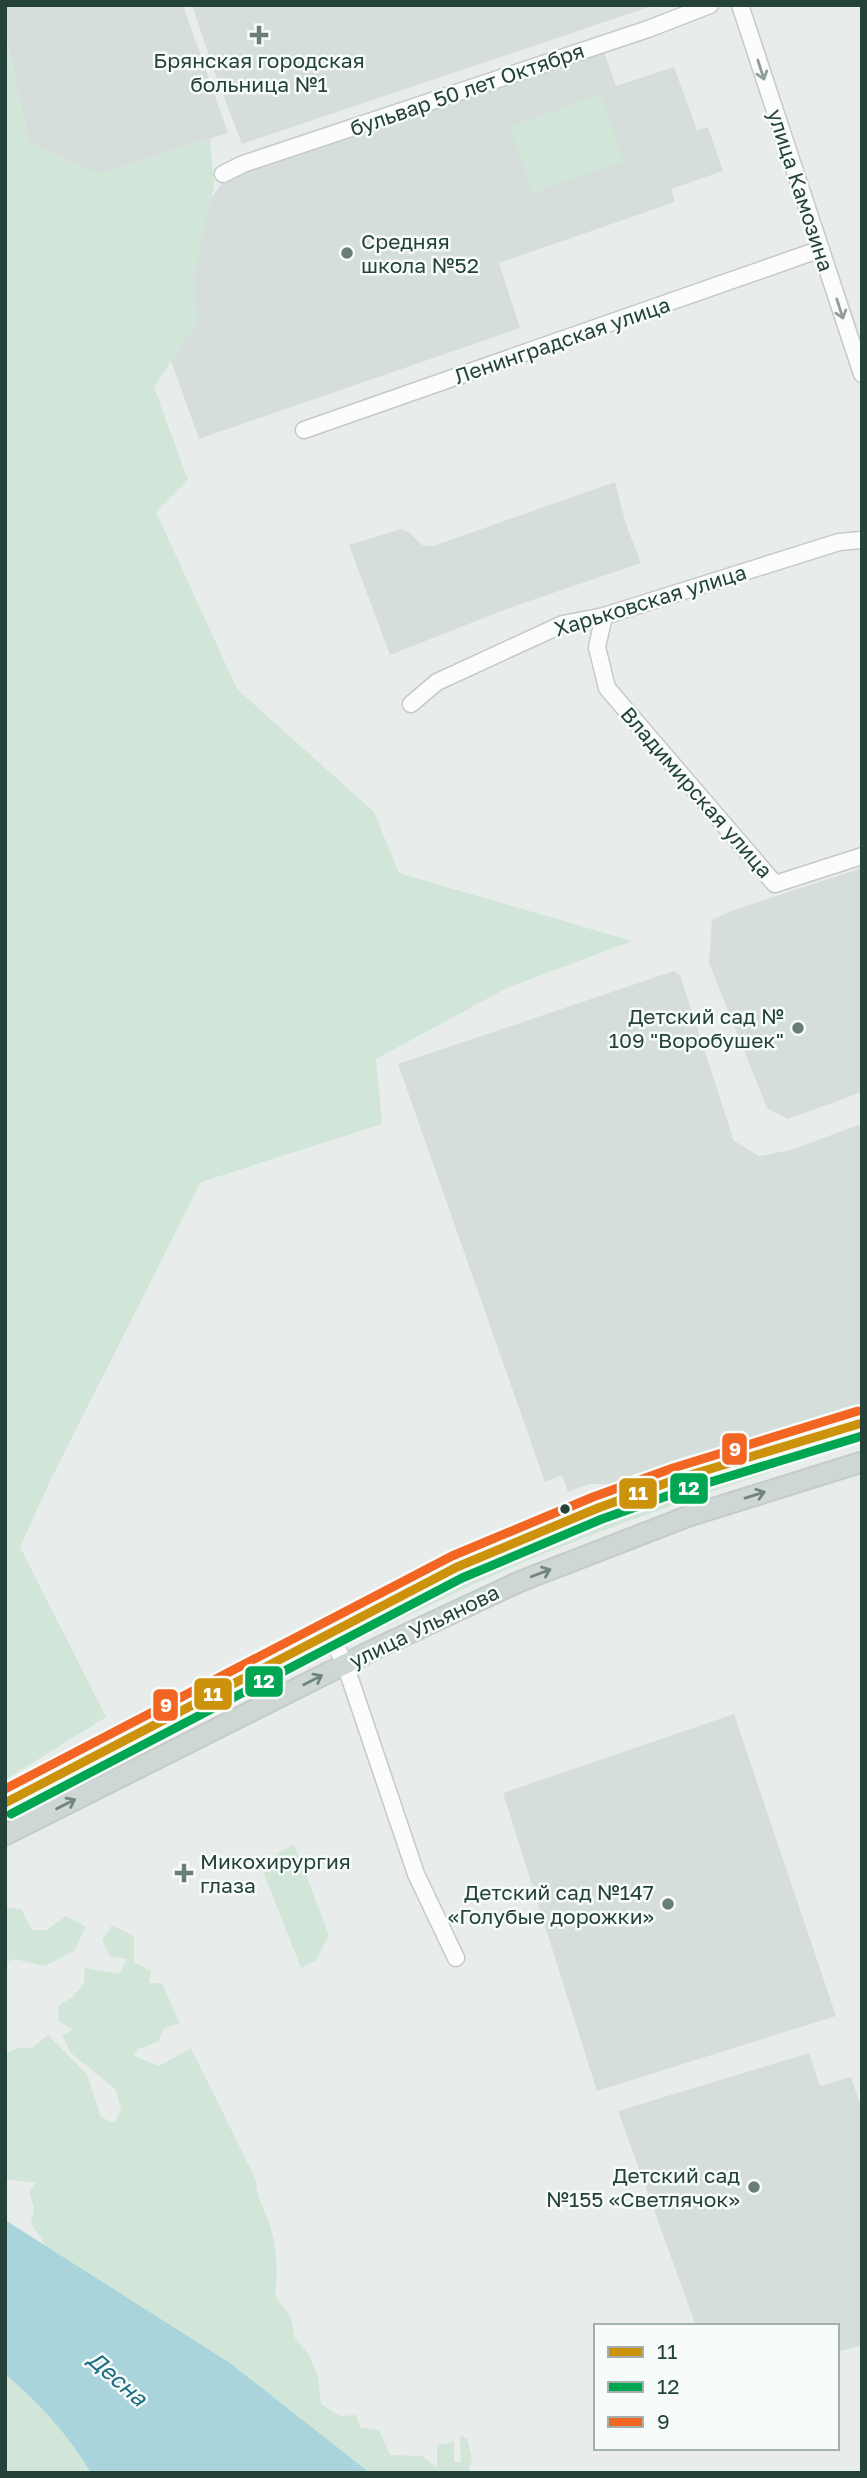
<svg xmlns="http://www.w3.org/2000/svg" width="867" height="2478" font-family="'Golos Text',sans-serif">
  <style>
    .built { fill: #d6dedb }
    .green { fill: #d1e6d8 }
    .water { fill: #a9d4db }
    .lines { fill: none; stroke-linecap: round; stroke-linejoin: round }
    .minor-casing { stroke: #c5cac8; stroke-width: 19 }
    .major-casing { stroke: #c3ccc9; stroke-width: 23 }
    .minor { stroke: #fcfcfc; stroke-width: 16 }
    .major { stroke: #cfd7d5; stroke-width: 19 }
    .bus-1-casing { stroke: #f7fbf9; stroke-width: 14 }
    .bus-2-casing { stroke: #f7fbf9; stroke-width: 14 }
    .bus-3-casing { stroke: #f7fbf9; stroke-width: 14 }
    .bus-1 { stroke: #cd920c; stroke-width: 9 }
    .bus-2 { stroke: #00a651; stroke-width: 9 }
    .bus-3 { stroke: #f26522; stroke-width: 9 }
    .oneway { stroke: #909f9b }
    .oneway2 { stroke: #718580 }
    .poi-dot { fill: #697e78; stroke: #f7fbf9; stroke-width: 2.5 }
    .bus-dot { fill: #24423a; stroke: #f7fbf9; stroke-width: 2.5 }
    .labels { text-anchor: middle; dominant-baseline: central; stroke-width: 5; stroke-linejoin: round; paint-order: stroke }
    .poi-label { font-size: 21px; fill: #24423a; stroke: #f7fbf9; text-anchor: end }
    .street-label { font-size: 21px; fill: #24423a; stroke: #f7fbf9 }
    .water-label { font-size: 23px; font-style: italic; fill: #1c6f80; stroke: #f7fbf9 }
    .line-badge { stroke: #f7fbf9; stroke-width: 2.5 }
    .badge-label { font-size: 19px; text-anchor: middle; font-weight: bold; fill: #fff }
  </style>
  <rect width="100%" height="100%" fill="#e8edeb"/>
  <g class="built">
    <polygon points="5,5 183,5 228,133 99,174 29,143 5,31"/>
    <polygon points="192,5 655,5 242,144 215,74"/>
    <polygon points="604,52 616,86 674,67 697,130 708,127 723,171 671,189 675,202 499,263 520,328 199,439 160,330 157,267 225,180"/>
    <polygon points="615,482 626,524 641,563 509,608 390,655 349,545 401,529 410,533 422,545 433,546"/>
    <polygon points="862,868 862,1092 788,1119 767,1108 709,963 712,920 731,911"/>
    <polygon points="674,971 680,975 734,1141 759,1156 791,1150 861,1124 862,1404 612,1484 589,1484 568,1492 562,1475 545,1482 398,1064"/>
    <polygon points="734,1714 836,2016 597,2091 503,1793"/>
    <polygon points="809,2053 820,2086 851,2077 862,2110 862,2345 837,2352 837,2326 696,2326 618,2111"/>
  </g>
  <g class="green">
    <polygon points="5,31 29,143 99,174 210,139 214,184 194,277 197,323 154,387 188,480 156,512 237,689 374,812 399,873 632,941 507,988 376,1059 382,1124 201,1182 51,1479 20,1547 106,1717 5,1780"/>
    <polygon points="601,95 624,161 533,193 509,127"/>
    <path d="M862 1434V1442C747 1480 633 1516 522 1563 467 1586 413 1614 359 1640L353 1638 355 1632C454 1580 558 1535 663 1498 729 1475 796 1456 862 1434Z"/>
    <polygon points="313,1653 317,1655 317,1661 5,1824 5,1814"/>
    <polygon points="294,1844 329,1935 316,1960 301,1968 264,1874 275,1855"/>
    <polygon points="5,1907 21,1909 32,1930 47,1930 66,1916 86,1927 74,1951 45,1966 14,1959 5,1963"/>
    <path d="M112 1925 134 1936V1962L151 1971 149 1983H162L180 2024 164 2028 158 2042 138 2049 134 2056 159 2066 191 2048 256 2180C257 2196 261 2202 267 2217 277 2242 278 2269 275 2295L291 2318 295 2338 309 2355 318 2377 321 2404 340 2416 356 2415 360 2427 379 2430 390 2455 422 2456 437 2468V2445L454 2442V2462H461L460 2436 467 2438 472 2459 468 2473H370L230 2363 47 2247 31 2224 34 2207 29 2192 36 2183 5 2179V2054L18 2048H32L48 2035 87 2074 101 2117 114 2123 121 2110 116 2090 71 2053 62 2035 73 2030 59 2021 58 2006 72 1997 84 1984 85 1968 119 1974 127 1959 110 1957 102 1940Z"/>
    <path d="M5 2374C39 2403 68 2434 91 2473H5Z"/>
  </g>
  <path class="water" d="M5 2220 230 2363 370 2473H91C68 2434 39 2403 5 2374Z"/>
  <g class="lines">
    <defs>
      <g id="minor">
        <polyline points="740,5 862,374"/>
        <polyline points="223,174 243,164 648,29 710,5"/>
        <polyline points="304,430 821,249"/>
        <polyline points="604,616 597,647 607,688 775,884 862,856"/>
        <polyline points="411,704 437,682 563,624 604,616 839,542 862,540"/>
        <polyline points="329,1633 345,1664 416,1874 456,1958"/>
      </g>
      <g id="major">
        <polyline points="5,1803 457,1567 598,1508 677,1479 862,1423"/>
        <polyline points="5,1835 373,1650 521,1581 689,1516 862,1462"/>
      </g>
    </defs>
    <use href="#minor" class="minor-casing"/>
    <use href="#major" class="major-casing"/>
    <use href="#minor" class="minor"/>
    <use href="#major" class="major"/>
    <defs>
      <polyline id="bus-1" points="5,1803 457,1567 598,1508 677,1479 862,1423"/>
      <polyline id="bus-2" points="11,1814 462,1578 602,1519 681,1491 862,1436"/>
      <polyline id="bus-3" points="5,1789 452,1556 593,1497 673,1468 858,1411"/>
    </defs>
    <use href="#bus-1" class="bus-1-casing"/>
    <use href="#bus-2" class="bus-2-casing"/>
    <use href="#bus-3" class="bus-3-casing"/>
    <use href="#bus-1" class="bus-1"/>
    <use href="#bus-2" class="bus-2"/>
    <use href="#bus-3" class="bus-3"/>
  </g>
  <defs><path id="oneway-shaft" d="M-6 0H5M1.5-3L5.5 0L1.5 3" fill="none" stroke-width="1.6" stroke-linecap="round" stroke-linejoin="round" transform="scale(1.75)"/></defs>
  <g class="oneway">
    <use href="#oneway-shaft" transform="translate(761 70) rotate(72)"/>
    <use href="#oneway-shaft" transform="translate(840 309) rotate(72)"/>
  </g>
  <g class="oneway2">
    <use href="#oneway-shaft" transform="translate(755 1495) rotate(-17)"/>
    <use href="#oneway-shaft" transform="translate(541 1573) rotate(-21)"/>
    <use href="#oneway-shaft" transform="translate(313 1680) rotate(-27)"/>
    <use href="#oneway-shaft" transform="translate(66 1804) rotate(-27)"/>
  </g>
  <g class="poi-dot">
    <path d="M255.5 24.5h7v7h7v7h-7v7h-7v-7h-7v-7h7z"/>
    <circle cx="347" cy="253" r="7"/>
    <circle cx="798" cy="1028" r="7"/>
    <path d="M180.5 1862.5h7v7h7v7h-7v7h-7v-7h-7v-7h7z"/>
    <circle cx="668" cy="1904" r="7"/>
    <circle cx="754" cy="2187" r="7"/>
  </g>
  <circle class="bus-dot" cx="565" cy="1509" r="6"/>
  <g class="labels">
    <g class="poi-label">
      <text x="259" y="60" text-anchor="middle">Брянская городская<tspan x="259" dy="24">больница №1</tspan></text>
      <text x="361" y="241" text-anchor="start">Средняя<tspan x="361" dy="24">школа №52</tspan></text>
      <text x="784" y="1016">Детский сад №<tspan x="784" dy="24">109 "Воробушек"</tspan></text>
      <text x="200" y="1861" text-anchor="start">Микохирургия<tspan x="200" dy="24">глаза</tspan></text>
      <text x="654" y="1892">Детский сад №147<tspan x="654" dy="24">«Голубые дорожки»</tspan></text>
      <text x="740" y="2175">Детский сад<tspan x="740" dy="24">№155 «Светлячок»</tspan></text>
    </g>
    <g class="street-label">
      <text transform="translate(467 89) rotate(-19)">бульвар 50 лет Октября</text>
      <text transform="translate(801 190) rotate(72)">улица Камозина</text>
      <text transform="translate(562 340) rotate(-19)">Ленинградская улица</text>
      <text transform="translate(650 600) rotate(-17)">Харьковская улица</text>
      <text transform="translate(697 792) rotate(49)">Владимирская улица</text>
      <text transform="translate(424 1626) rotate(-26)">улица Ульянова</text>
    </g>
    <g class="water-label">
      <text transform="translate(118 2378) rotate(41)">Десна</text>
    </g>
  </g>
  <g class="line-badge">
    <rect x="721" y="1432" width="27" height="34" rx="7" fill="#f26522"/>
    <rect x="669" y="1472" width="40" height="33" rx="7" fill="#00a651"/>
    <rect x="618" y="1477" width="40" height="33" rx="7" fill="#cd920c"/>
    <rect x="244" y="1665" width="40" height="33" rx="7" fill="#00a651"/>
    <rect x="193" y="1677" width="40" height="34" rx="7" fill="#cd920c"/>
    <rect x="152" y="1688" width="27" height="34" rx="7" fill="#f26522"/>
  </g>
  <g class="badge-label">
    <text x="735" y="1456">9</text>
    <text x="689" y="1495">12</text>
    <text x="638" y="1500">11</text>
    <text x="264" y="1688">12</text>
    <text x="213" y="1701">11</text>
    <text x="166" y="1712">9</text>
  </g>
  <rect width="867" height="2478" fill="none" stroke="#24423a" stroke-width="14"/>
  <rect x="594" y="2324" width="245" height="126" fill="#f7fbf9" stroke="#a3b1ad" stroke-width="2"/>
  <rect x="608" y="2347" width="35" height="10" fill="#cd920c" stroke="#a3b1ad" stroke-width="2"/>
  <text x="657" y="2359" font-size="21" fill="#24423a">11</text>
  <rect x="608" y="2382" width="35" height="10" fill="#00a651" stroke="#a3b1ad" stroke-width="2"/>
  <text x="657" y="2394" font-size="21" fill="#24423a">12</text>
  <rect x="608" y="2417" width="35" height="10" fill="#f26522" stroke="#a3b1ad" stroke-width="2"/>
  <text x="657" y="2429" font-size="21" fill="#24423a">9</text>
</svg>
